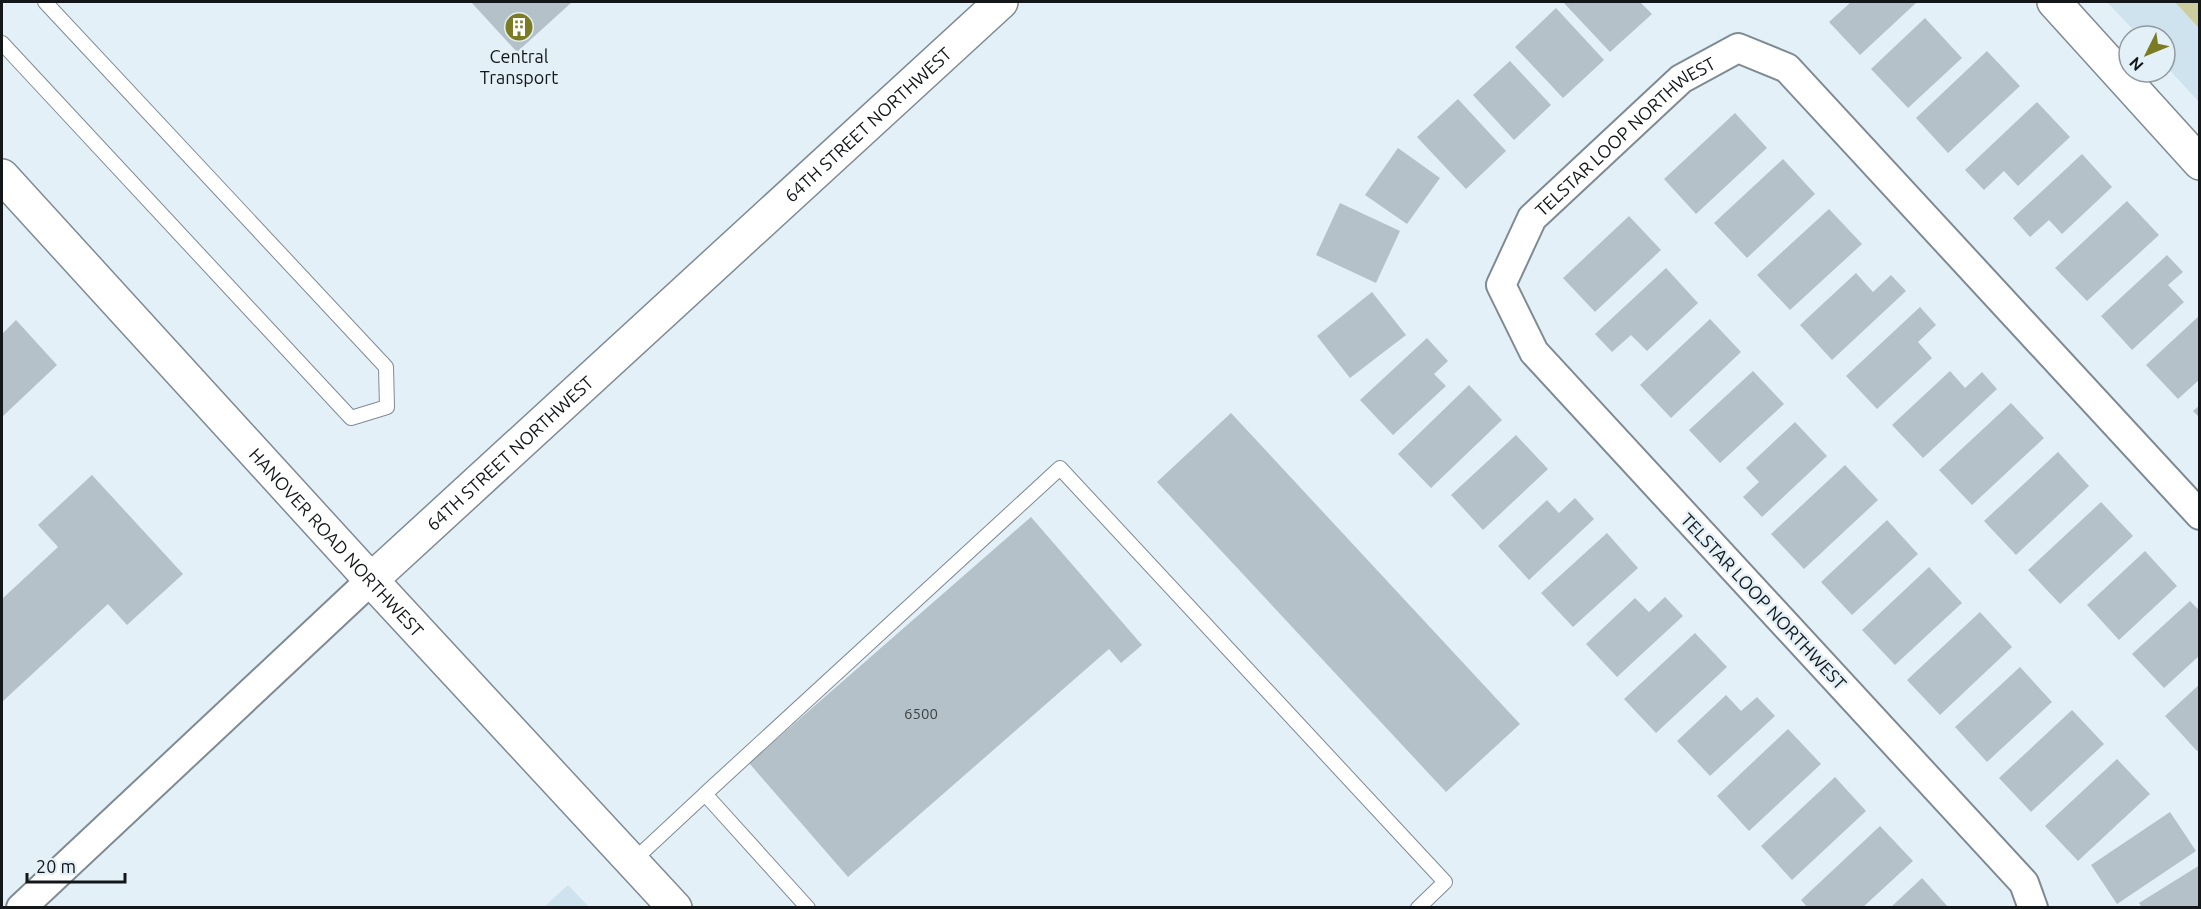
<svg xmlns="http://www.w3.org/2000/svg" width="2201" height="909" font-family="Ubuntu,sans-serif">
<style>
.built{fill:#cfe3ef}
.green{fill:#ccce9e}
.building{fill:#b4c1c8}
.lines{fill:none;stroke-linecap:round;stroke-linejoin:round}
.service-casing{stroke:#7f8b92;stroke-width:16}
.minor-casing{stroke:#7f8b92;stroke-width:32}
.tertiary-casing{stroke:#7f8b92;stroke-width:36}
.service{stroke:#fff;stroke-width:14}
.minor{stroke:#fff;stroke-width:28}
.tertiary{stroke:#fff;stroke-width:33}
.labels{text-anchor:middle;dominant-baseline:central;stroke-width:5;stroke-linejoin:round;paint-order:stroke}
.number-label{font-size:15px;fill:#3b4246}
.poi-label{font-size:18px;fill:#13171a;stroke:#e3f0f7}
.street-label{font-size:18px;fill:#13171a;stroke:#e3f0f7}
</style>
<rect width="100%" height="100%" fill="#e3f0f7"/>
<!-- built -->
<path class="built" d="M 2107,2 L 2199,2 L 2199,102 L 2165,65 L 2165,36 L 2139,36 Z
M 568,885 L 589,907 L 544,907 Z"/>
<!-- green -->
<path class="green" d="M 2175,2 L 2199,2 L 2199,28 Z"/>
<!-- building -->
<path class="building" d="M 471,2 L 572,2 L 517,52 Z
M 1563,2 L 1640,2 L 1652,14 L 1610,52 Z
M 1851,2 L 1917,2 L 1860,55 L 1829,22 Z
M 1556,8 L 1604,60 L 1563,98 L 1515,47 Z
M 1925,18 L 1962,58 L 1908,108 L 1871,69 Z
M 1987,51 L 2020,86 L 1948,153 L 1916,118 Z
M 1510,61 L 1551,105 L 1514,140 L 1473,95 Z
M 1458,99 L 1506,151 L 1466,189 L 1417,137 Z
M 2037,102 L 2070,137 L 2018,186 L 2004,171 L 1984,190 L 1965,170 Z
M 1735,113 L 1767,148 L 1696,214 L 1664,179 Z
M 1398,148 L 1440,178 L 1407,224 L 1365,195 Z
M 2082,154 L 2112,187 L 2062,234 L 2049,220 L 2030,237 L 2013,218 Z
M 1783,159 L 1815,194 L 1747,258 L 1714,223 Z
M 2127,201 L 2159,235 L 2087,301 L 2055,268 Z
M 1340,203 L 1400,231 L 1376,283 L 1316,255 Z
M 1829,209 L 1862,244 L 1790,310 L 1757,275 Z
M 1629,216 L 1661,250 L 1595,312 L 1563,278 Z
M 2167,255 L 2183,272 L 2168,285 L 2184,302 L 2132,350 L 2101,316 Z
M 1666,268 L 1698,303 L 1647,351 L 1631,335 L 1612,352 L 1595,334 Z
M 1856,273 L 1873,292 L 1891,275 L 1906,291 L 1832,360 L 1800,325 Z
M 1372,292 L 1406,335 L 1350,378 L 1317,336 Z
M 1920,307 L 1936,325 L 1918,342 L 1932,358 L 1877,409 L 1846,376 Z
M 2200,315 L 2200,379 L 2178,399 L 2146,365 Z
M 1710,319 L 1741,352 L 1671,418 L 1640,385 Z
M 16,320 L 57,365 L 2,417 L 2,334 Z
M 1427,338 L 1448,361 L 1434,374 L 1446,386 L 1393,435 L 1360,400 Z
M 1753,371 L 1784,404 L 1720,463 L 1689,430 Z
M 1950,371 L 1965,388 L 1982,372 L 1997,389 L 1923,458 L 1892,425 Z
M 1469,385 L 1502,420 L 1431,488 L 1398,454 Z
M 2011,403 L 2044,438 L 1972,505 L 1939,470 Z
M 2200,405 L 2200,418 L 2193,411 Z
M 1231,413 L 1520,724 L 1446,792 L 1157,482 Z
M 1795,422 L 1827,456 L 1762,517 L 1743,497 L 1759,482 L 1746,468 Z
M 1516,435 L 1548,469 L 1483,530 L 1451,495 Z
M 2058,452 L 2089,486 L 2016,555 L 1984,521 Z
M 1845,465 L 1878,500 L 1804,569 L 1771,534 Z
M 92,475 L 183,574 L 127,625 L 108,604 L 2,702 L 2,599 L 58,547 L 38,525 Z
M 1575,498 L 1594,519 L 1529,580 L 1498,546 L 1547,500 L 1559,513 Z
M 2101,502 L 2133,536 L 2060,604 L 2028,570 Z
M 1031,517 L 1142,645 L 1121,663 L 1109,649 L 848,877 L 749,763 Z
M 1887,520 L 1918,554 L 1852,615 L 1821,582 Z
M 1607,533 L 1638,568 L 1573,627 L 1541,593 Z
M 2145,551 L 2177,586 L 2119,640 L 2087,605 Z
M 1929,567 L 1962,603 L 1895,665 L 1862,630 Z
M 1665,597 L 1683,616 L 1617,677 L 1586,644 L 1635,598 L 1649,612 Z
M 2190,601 L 2200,611 L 2200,655 L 2164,688 L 2132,654 Z
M 1980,612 L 2012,647 L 1940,715 L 1907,680 Z
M 1695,633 L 1727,667 L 1656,733 L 1624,699 Z
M 2020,667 L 2052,702 L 1987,762 L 1955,727 Z
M 2200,684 L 2200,749 L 2197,751 L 2165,716 Z
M 1726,695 L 1741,711 L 1757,697 L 1775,716 L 1710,776 L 1677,741 Z
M 2072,710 L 2104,744 L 2031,812 L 1999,778 Z
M 1788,729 L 1821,764 L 1749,831 L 1717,796 Z
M 2117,759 L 2150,794 L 2078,861 L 2045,826 Z
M 1835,777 L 1866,811 L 1792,880 L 1761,846 Z
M 2170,812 L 2196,851 L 2117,904 L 2091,865 Z
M 1880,826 L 1913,861 L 1862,908 L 1808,908 L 1801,900 Z
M 2200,865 L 2200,908 L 2142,908 L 2139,903 Z
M 1922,878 L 1949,908 L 1890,908 Z"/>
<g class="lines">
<!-- service casing -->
<g class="service-casing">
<path id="service" d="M 2,43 L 351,418 L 387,407 L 386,367 L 45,2
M 705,794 L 1060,468 L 1445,882 L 1418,908
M 633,861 L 705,794 L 808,908"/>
</g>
<!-- minor casing -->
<g class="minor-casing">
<g id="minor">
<path d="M 21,908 L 371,580"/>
<path id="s1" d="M 2033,908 L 2024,883 L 1534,352 L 1501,285 L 1532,218 L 1681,79 L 1738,48 L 1787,68 L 2200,515"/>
</g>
</g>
<!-- tertiary casing -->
<g class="tertiary-casing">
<g id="tertiary">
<path d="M 2054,2 L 2200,163"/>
<path id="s2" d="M 2,176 L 371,580 L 675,908"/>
<path id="s3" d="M 371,580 L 1001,2"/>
</g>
</g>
<!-- service -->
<use href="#service" class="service"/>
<!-- minor -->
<use href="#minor" class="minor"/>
<!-- tertiary -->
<use href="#tertiary" class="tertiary"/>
</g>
<!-- icons -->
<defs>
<g id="building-disc" transform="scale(1.5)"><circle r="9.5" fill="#7a7b22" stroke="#e3f0f7"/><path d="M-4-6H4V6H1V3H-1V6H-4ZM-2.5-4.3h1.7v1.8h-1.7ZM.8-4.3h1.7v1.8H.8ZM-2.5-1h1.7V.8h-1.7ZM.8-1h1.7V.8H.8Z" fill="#fff"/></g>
</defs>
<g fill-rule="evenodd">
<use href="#building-disc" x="519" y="27"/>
</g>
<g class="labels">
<!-- number labels -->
<g class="number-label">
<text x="921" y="713">6500</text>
</g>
<!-- poi labels -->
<g class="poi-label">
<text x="519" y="56">Central<tspan x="519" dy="21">Transport</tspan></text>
</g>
<!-- street labels -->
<g class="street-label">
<text stroke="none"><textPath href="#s3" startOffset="674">64TH STREET NORTHWEST</textPath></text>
<text stroke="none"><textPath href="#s1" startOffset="1022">TELSTAR LOOP NORTHWEST</textPath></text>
<text stroke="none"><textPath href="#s3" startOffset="188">64TH STREET NORTHWEST</textPath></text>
<text stroke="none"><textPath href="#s2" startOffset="496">HANOVER ROAD NORTHWEST</textPath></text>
<text transform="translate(1764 601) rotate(47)">TELSTAR LOOP NORTHWEST</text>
</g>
</g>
<!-- border -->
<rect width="2201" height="909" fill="none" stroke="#13171a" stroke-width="6"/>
<!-- north arrow -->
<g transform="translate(2147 54) rotate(227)"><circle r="28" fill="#e3f0f7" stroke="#90999f" stroke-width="1.5"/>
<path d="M0-4.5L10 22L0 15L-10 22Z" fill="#7a7b22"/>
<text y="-9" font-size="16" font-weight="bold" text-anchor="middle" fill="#13171a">N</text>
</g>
<!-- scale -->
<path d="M27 873v9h98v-9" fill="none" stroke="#13171a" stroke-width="3"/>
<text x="36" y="873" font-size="18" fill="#13171a" stroke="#e3f0f7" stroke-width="4.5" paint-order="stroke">20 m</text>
</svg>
